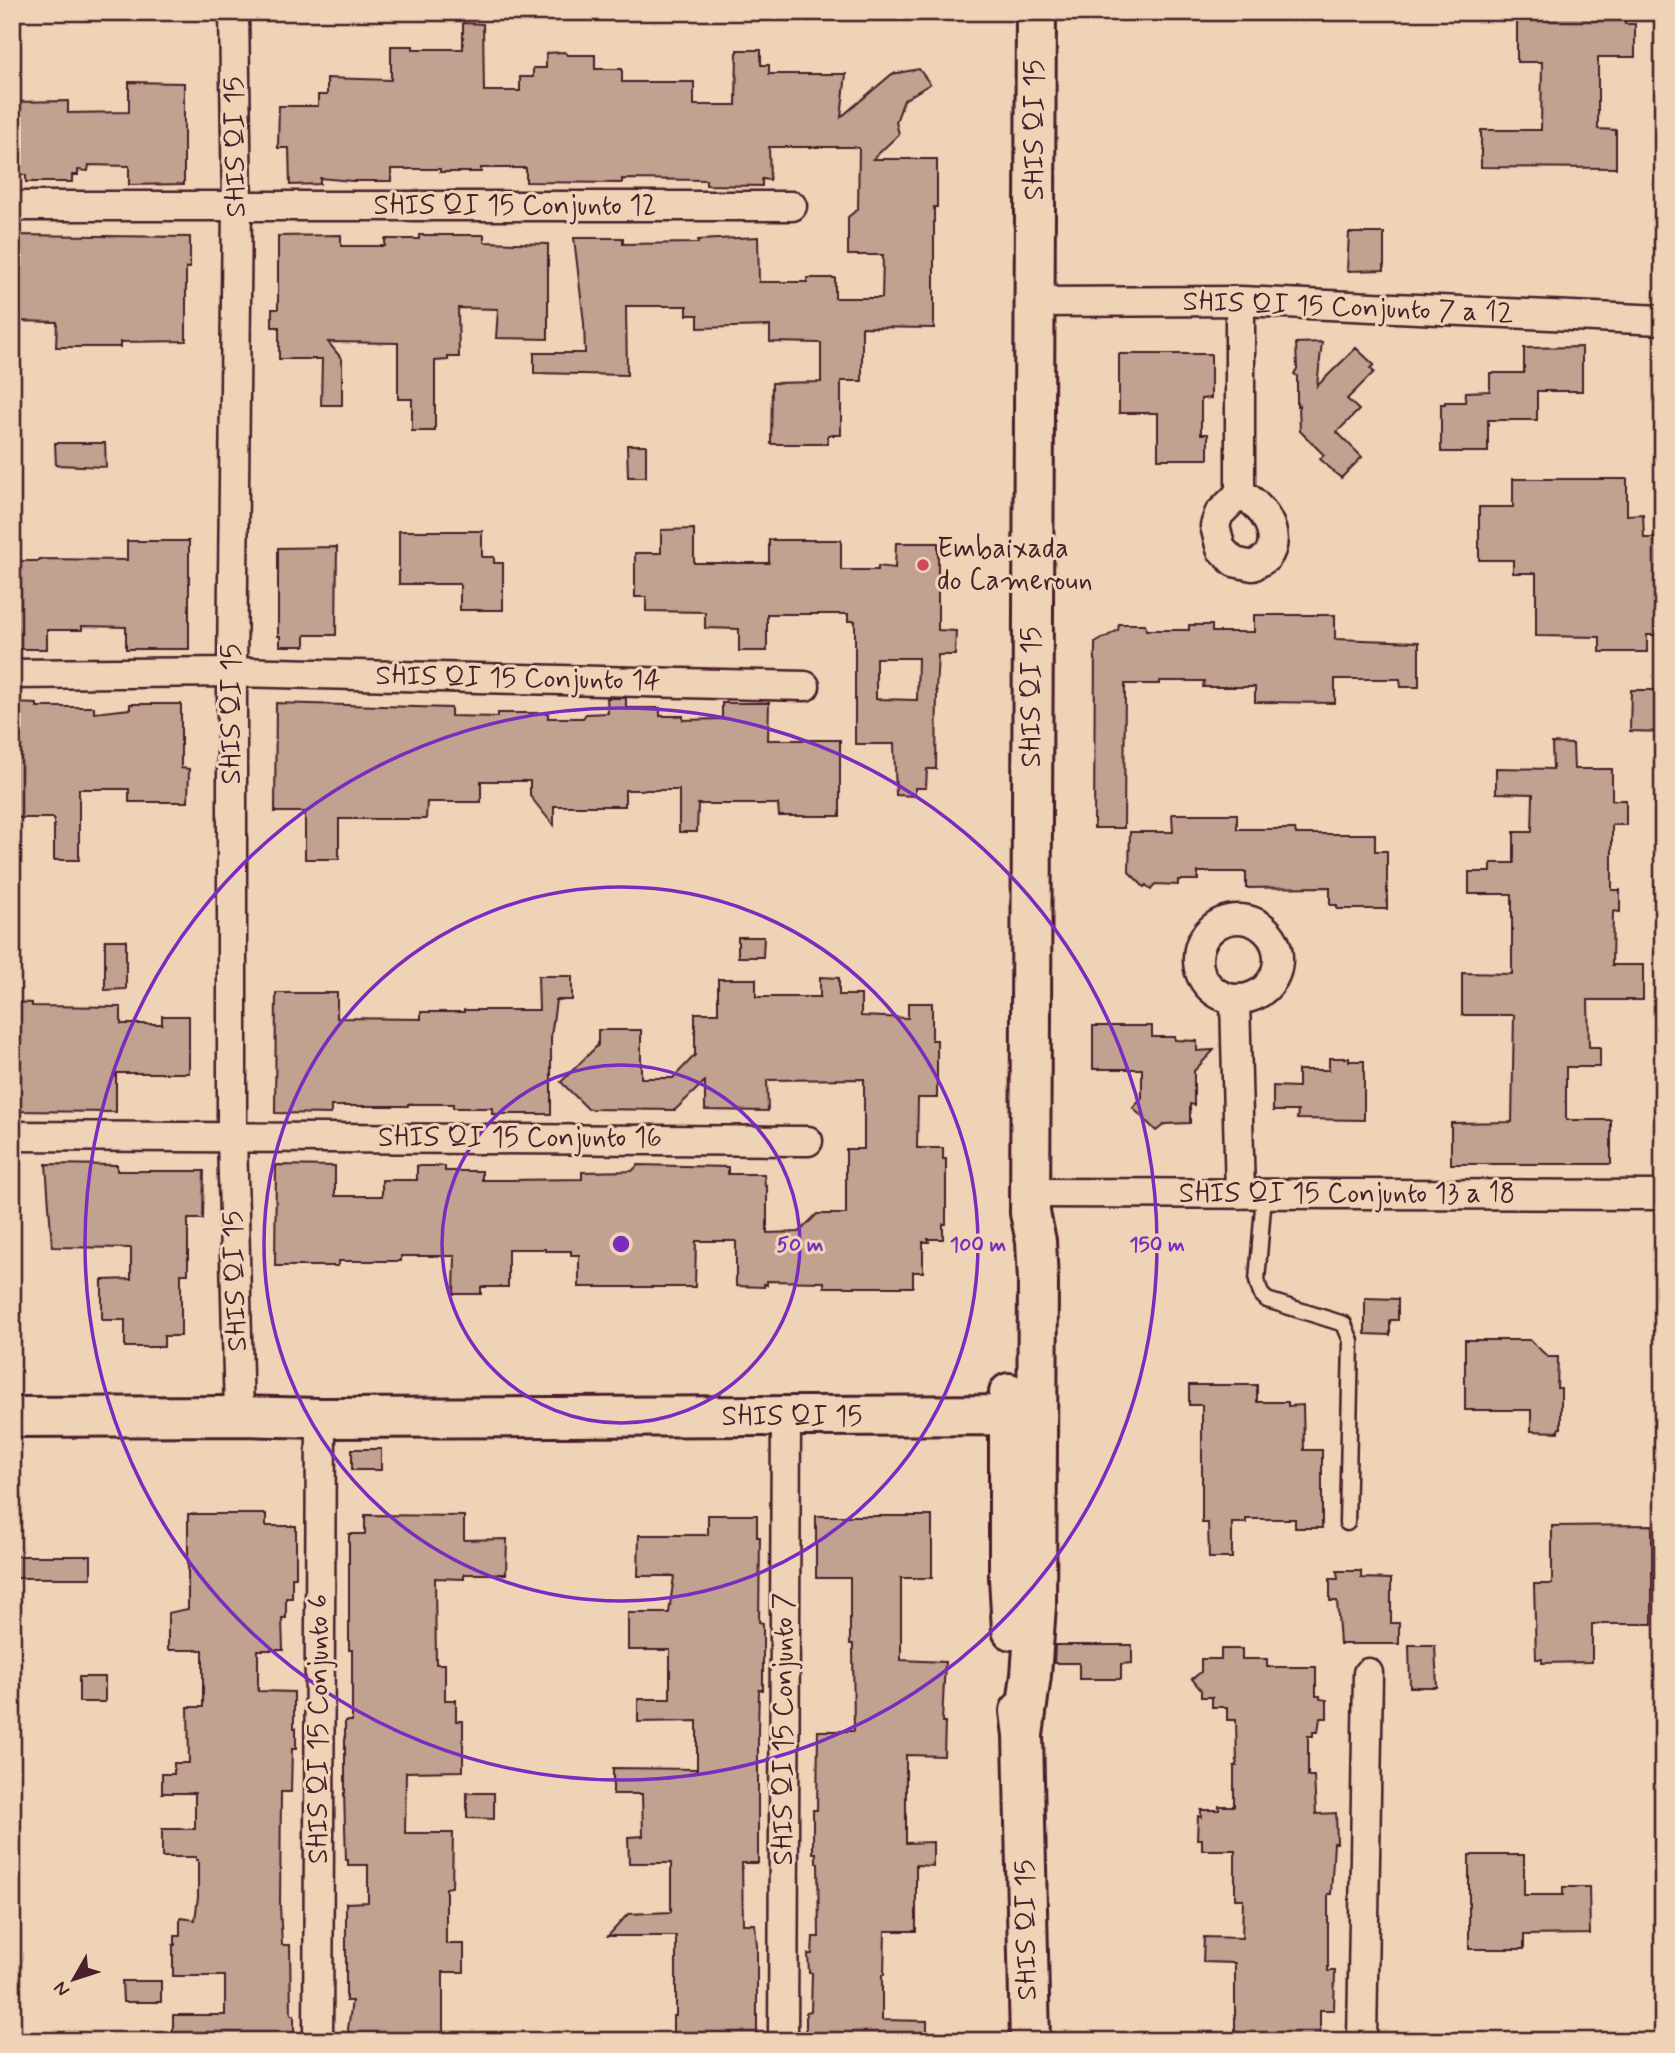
<svg xmlns="http://www.w3.org/2000/svg" width="1675" height="2053" font-family="Mynerve,sans-serif">
<style>
.building{fill:#c1a18f;stroke:#4a1f2b;stroke-width:2;fill-rule:evenodd}
.lines{fill:none;stroke-linecap:round;stroke-linejoin:round}
.lane-casing{stroke:#4a1f2b;stroke-width:19}
.street-casing{stroke:#4a1f2b;stroke-width:33}
.secondary-casing{stroke:#4a1f2b;stroke-width:44}
.lane{stroke:#efd3b6;stroke-width:14}
.street{stroke:#efd3b6;stroke-width:28}
.secondary{stroke:#efd3b6;stroke-width:38}
.ring{fill:none;stroke:#7b2cbf;stroke-width:3.5}
.poi-dot{fill:#d1495b;stroke:#efd3b6;stroke-width:2.5}
.labels{text-anchor:middle;dominant-baseline:central;stroke-width:6;stroke-linejoin:round;paint-order:stroke}
.street-label{font-size:28px;fill:#4a1f2b;stroke:#efd3b6}
.poi-label{font-size:28px;fill:#4a1f2b;stroke:#efd3b6;text-anchor:start}
.centre{fill:#7b2cbf;stroke:#efd3b6;stroke-width:3.5}
.ring-label{font-size:21px;text-anchor:middle;font-weight:bold;fill:#7b2cbf;stroke:#efd3b6;stroke-width:6;stroke-linejoin:round;paint-order:stroke}
</style>
<rect width="100%" height="100%" fill="#efd3b6"/>
<filter id="ink" filterUnits="userSpaceOnUse"><feTurbulence type="fractalNoise" baseFrequency=".0143" numOctaves="2"/><feDisplacementMap in="SourceGraphic" scale="14" xChannelSelector="R" yChannelSelector="G"/><feConvolveMatrix kernelMatrix="1 2 1 2 8 2 1 2 1" color-interpolation-filters="sRGB"/></filter>
<g filter="url(#ink)">
<!-- building -->
<path class="building" d="M 1517,12 L 1625,12 L 1625,24 L 1635,24 L 1635,57 L 1598,57 L 1598,129 L 1616,130 L 1616,168 L 1481,167 L 1481,130 L 1541,130 L 1542,62 L 1517,62 Z
M 463,23 L 483,24 L 484,91 L 520,91 L 520,77 L 533,77 L 533,68 L 546,68 L 546,53 L 565,52 L 567,55 L 595,55 L 595,69 L 622,69 L 622,82 L 694,82 L 694,105 L 736,105 L 737,50 L 761,50 L 761,65 L 769,65 L 769,74 L 846,74 L 841,117 L 892,74 L 919,69 L 930,84 L 904,100 L 896,122 L 899,134 L 873,159 L 937,159 L 937,207 L 934,207 L 934,328 L 862,327 L 862,381 L 841,381 L 841,435 L 828,435 L 828,444 L 771,444 L 772,383 L 821,382 L 821,343 L 770,342 L 770,326 L 698,328 L 698,315 L 687,315 L 687,306 L 626,306 L 627,375 L 534,373 L 534,353 L 585,353 L 584,323 L 574,238 L 623,238 L 623,244 L 698,243 L 698,240 L 758,237 L 759,282 L 807,282 L 807,278 L 835,278 L 835,298 L 882,298 L 883,255 L 848,255 L 848,217 L 858,209 L 859,148 L 852,147 L 769,147 L 770,180 L 762,179 L 762,186 L 706,185 L 706,180 L 622,179 L 622,183 L 526,182 L 526,168 L 481,168 L 481,172 L 440,172 L 440,169 L 391,169 L 391,181 L 352,181 L 320,178 L 320,184 L 290,185 L 289,148 L 278,148 L 279,106 L 318,106 L 318,95 L 327,95 L 327,78 L 391,80 L 391,46 L 413,46 L 413,49 L 463,49 Z
M 129,82 L 184,83 L 184,184 L 129,185 L 129,166 L 89,165 L 88,171 L 78,170 L 78,175 L 72,175 L 72,182 L 26,182 L 26,175 L 12,175 L 12,102 L 68,101 L 68,113 L 129,112 Z
M 1349,233 L 1384,233 L 1384,270 L 1347,271 Z
M 12,235 L 190,237 L 190,268 L 186,268 L 186,341 L 120,342 L 120,347 L 56,347 L 57,322 L 12,321 Z
M 341,235 L 341,246 L 385,246 L 385,239 L 419,239 L 419,235 L 484,235 L 484,242 L 548,244 L 548,339 L 496,338 L 498,309 L 458,308 L 459,357 L 448,357 L 448,360 L 435,361 L 435,431 L 412,431 L 412,399 L 398,399 L 398,343 L 328,342 L 342,359 L 342,405 L 321,405 L 322,359 L 279,359 L 279,327 L 272,327 L 272,309 L 278,309 L 278,236 Z
M 1322,342 L 1317,386 L 1356,348 L 1374,365 L 1370,368 L 1374,372 L 1347,399 L 1359,410 L 1337,432 L 1362,457 L 1341,478 L 1320,459 L 1324,455 L 1300,431 L 1299,405 L 1297,406 L 1297,376 L 1294,374 L 1297,369 L 1296,343 Z
M 1582,347 L 1582,391 L 1537,391 L 1537,420 L 1488,420 L 1488,452 L 1441,452 L 1441,404 L 1445,404 L 1445,402 L 1465,402 L 1466,392 L 1490,391 L 1490,373 L 1524,373 L 1524,348 Z
M 1119,354 L 1211,354 L 1211,398 L 1201,399 L 1201,434 L 1208,434 L 1208,459 L 1158,459 L 1158,413 L 1119,413 Z
M 55,443 L 105,443 L 106,467 L 56,465 Z
M 627,445 L 646,445 L 646,477 L 628,477 Z
M 1513,479 L 1627,479 L 1627,515 L 1643,514 L 1644,538 L 1663,538 L 1663,635 L 1647,635 L 1647,652 L 1600,652 L 1600,637 L 1536,636 L 1536,573 L 1513,573 L 1513,560 L 1479,560 L 1479,507 L 1513,507 Z
M 694,529 L 694,563 L 769,563 L 769,540 L 841,540 L 841,570 L 878,570 L 878,566 L 895,568 L 896,543 L 938,543 L 938,630 L 956,631 L 955,655 L 938,655 L 936,691 L 937,691 L 936,769 L 927,769 L 926,788 L 915,788 L 915,796 L 896,795 L 894,744 L 855,744 L 855,621 L 848,621 L 848,614 L 767,614 L 767,651 L 739,651 L 739,629 L 705,628 L 705,612 L 646,611 L 646,597 L 635,597 L 635,553 L 661,553 L 661,530 ZM 876,658 L 918,658 L 917,700 L 876,699 Z
M 399,531 L 482,531 L 482,557 L 494,557 L 494,563 L 503,563 L 503,610 L 460,610 L 460,584 L 399,584 Z
M 127,541 L 189,541 L 189,649 L 126,649 L 126,627 L 82,626 L 82,630 L 47,630 L 47,649 L 12,649 L 12,561 L 39,561 L 39,559 L 127,560 Z
M 337,547 L 336,635 L 305,635 L 305,646 L 280,646 L 280,636 L 278,636 L 278,548 Z
M 1254,615 L 1335,615 L 1335,639 L 1419,642 L 1419,687 L 1401,687 L 1400,679 L 1335,679 L 1335,703 L 1255,702 L 1255,687 L 1203,687 L 1204,681 L 1160,681 L 1160,684 L 1125,684 L 1124,828 L 1094,828 L 1095,643 L 1118,630 L 1119,624 L 1145,624 L 1146,630 L 1189,630 L 1189,625 L 1212,625 L 1212,632 L 1254,632 Z
M 1631,690 L 1663,690 L 1663,732 L 1630,731 Z
M 607,698 L 626,698 L 626,708 L 660,708 L 660,716 L 683,716 L 683,720 L 722,719 L 722,703 L 769,703 L 768,740 L 840,740 L 840,816 L 779,816 L 778,804 L 698,804 L 697,832 L 679,832 L 679,790 L 625,790 L 625,806 L 554,806 L 554,826 L 530,796 L 530,781 L 481,781 L 481,802 L 427,802 L 426,819 L 339,819 L 339,859 L 305,859 L 305,812 L 275,812 L 276,703 L 451,708 L 451,716 L 498,717 L 498,713 L 548,713 L 548,718 L 583,718 L 586,714 L 608,713 Z
M 12,703 L 37,704 L 37,707 L 94,707 L 94,713 L 130,709 L 130,704 L 181,704 L 181,768 L 189,769 L 188,802 L 129,802 L 129,789 L 79,789 L 79,860 L 54,860 L 54,818 L 12,818 Z
M 1552,743 L 1573,744 L 1574,769 L 1612,769 L 1612,800 L 1626,800 L 1626,825 L 1612,825 L 1612,890 L 1620,890 L 1620,912 L 1613,911 L 1612,965 L 1643,965 L 1643,1000 L 1588,1000 L 1589,1047 L 1600,1047 L 1600,1067 L 1566,1067 L 1566,1120 L 1611,1120 L 1611,1164 L 1451,1164 L 1451,1123 L 1512,1122 L 1514,1015 L 1462,1015 L 1462,973 L 1512,974 L 1512,894 L 1469,894 L 1469,872 L 1491,872 L 1491,863 L 1514,863 L 1514,832 L 1532,832 L 1533,794 L 1496,793 L 1496,768 L 1553,769 Z
M 1172,814 L 1237,814 L 1237,829 L 1295,829 L 1296,834 L 1375,834 L 1375,851 L 1387,851 L 1387,909 L 1337,909 L 1337,905 L 1330,905 L 1330,887 L 1246,888 L 1246,872 L 1198,872 L 1198,880 L 1178,880 L 1178,885 L 1155,884 L 1151,890 L 1146,885 L 1144,887 L 1129,872 L 1130,832 L 1173,832 Z
M 738,937 L 764,937 L 763,957 L 738,957 Z
M 105,940 L 126,940 L 126,989 L 105,990 Z
M 538,976 L 572,976 L 572,1000 L 556,1000 L 551,1037 L 551,1114 L 492,1114 L 492,1108 L 453,1108 L 453,1104 L 408,1104 L 408,1106 L 331,1106 L 331,1114 L 275,1113 L 276,993 L 337,993 L 337,1018 L 421,1019 L 421,1012 L 464,1012 L 464,1010 L 539,1010 Z
M 820,977 L 839,978 L 839,995 L 861,995 L 861,1016 L 908,1018 L 908,1003 L 932,1003 L 932,1040 L 937,1040 L 937,1098 L 918,1098 L 917,1148 L 943,1148 L 943,1159 L 946,1159 L 946,1224 L 943,1224 L 943,1239 L 928,1239 L 929,1242 L 923,1242 L 923,1272 L 913,1272 L 913,1287 L 824,1287 L 824,1282 L 767,1281 L 767,1285 L 764,1284 L 764,1287 L 736,1286 L 736,1241 L 696,1241 L 695,1287 L 579,1287 L 579,1255 L 571,1255 L 571,1251 L 545,1251 L 545,1249 L 508,1249 L 508,1287 L 481,1287 L 481,1294 L 454,1294 L 455,1256 L 401,1256 L 401,1261 L 338,1261 L 338,1266 L 275,1266 L 276,1165 L 335,1166 L 335,1196 L 382,1196 L 382,1180 L 417,1180 L 417,1166 L 445,1166 L 445,1171 L 482,1171 L 482,1180 L 511,1180 L 582,1179 L 582,1172 L 632,1171 L 638,1165 L 728,1167 L 728,1174 L 764,1174 L 765,1186 L 767,1186 L 767,1233 L 799,1232 L 817,1214 L 846,1214 L 846,1149 L 864,1149 L 864,1079 L 767,1080 L 768,1111 L 705,1110 L 705,1081 L 675,1110 L 588,1109 L 561,1082 L 598,1045 L 598,1030 L 641,1030 L 641,1078 L 673,1078 L 695,1055 L 695,1013 L 718,1013 L 718,979 L 756,979 L 756,997 L 820,997 Z
M 12,1002 L 32,1003 L 32,1006 L 121,1007 L 121,1024 L 162,1024 L 162,1016 L 189,1016 L 189,1073 L 116,1073 L 116,1112 L 12,1111 Z
M 1093,1026 L 1152,1026 L 1152,1037 L 1175,1037 L 1175,1040 L 1197,1041 L 1197,1051 L 1214,1050 L 1194,1071 L 1194,1105 L 1190,1104 L 1190,1123 L 1165,1124 L 1156,1131 L 1133,1108 L 1142,1098 L 1142,1069 L 1093,1069 Z
M 1329,1058 L 1349,1058 L 1349,1061 L 1364,1061 L 1364,1120 L 1297,1119 L 1298,1111 L 1273,1111 L 1273,1086 L 1298,1087 L 1298,1070 L 1329,1070 Z
M 46,1164 L 117,1165 L 117,1171 L 204,1171 L 203,1219 L 188,1219 L 188,1274 L 181,1274 L 181,1336 L 164,1336 L 164,1347 L 125,1347 L 125,1320 L 102,1320 L 102,1280 L 131,1279 L 131,1248 L 52,1247 Z
M 1365,1298 L 1398,1299 L 1398,1320 L 1390,1320 L 1390,1335 L 1365,1334 Z
M 1465,1340 L 1530,1340 L 1548,1357 L 1558,1357 L 1557,1388 L 1561,1388 L 1561,1428 L 1559,1428 L 1558,1432 L 1531,1431 L 1531,1410 L 1465,1410 Z
M 1189,1385 L 1257,1385 L 1257,1402 L 1288,1402 L 1288,1406 L 1303,1405 L 1304,1450 L 1322,1450 L 1322,1528 L 1295,1528 L 1295,1519 L 1246,1519 L 1246,1523 L 1232,1523 L 1232,1558 L 1209,1558 L 1208,1523 L 1202,1523 L 1202,1405 L 1189,1405 Z
M 352,1449 L 381,1449 L 381,1470 L 352,1470 Z
M 188,1514 L 266,1514 L 266,1526 L 296,1526 L 296,1577 L 292,1577 L 292,1598 L 286,1598 L 286,1618 L 282,1618 L 283,1650 L 258,1650 L 258,1691 L 294,1692 L 294,1728 L 296,1728 L 296,1749 L 292,1749 L 291,1792 L 281,1792 L 280,1905 L 282,1945 L 290,1945 L 291,2015 L 294,2015 L 294,2041 L 173,2041 L 173,2015 L 225,2015 L 225,1976 L 173,1976 L 173,1945 L 175,1945 L 175,1936 L 180,1936 L 180,1918 L 195,1920 L 198,1897 L 198,1860 L 196,1860 L 196,1857 L 162,1857 L 162,1829 L 195,1829 L 195,1793 L 162,1793 L 162,1774 L 174,1774 L 174,1763 L 189,1763 L 188,1707 L 203,1707 L 203,1650 L 168,1650 L 168,1613 L 188,1609 Z
M 365,1515 L 464,1516 L 464,1540 L 507,1539 L 506,1574 L 464,1574 L 464,1579 L 435,1578 L 436,1664 L 445,1664 L 445,1700 L 456,1700 L 456,1721 L 463,1721 L 463,1771 L 406,1772 L 405,1833 L 453,1833 L 452,1887 L 446,1888 L 446,1944 L 464,1944 L 464,1972 L 443,1972 L 443,2041 L 356,2041 L 356,2038 L 350,2038 L 348,2029 L 352,2001 L 346,2001 L 346,1903 L 368,1902 L 368,1865 L 348,1865 L 348,1860 L 346,1860 L 344,1793 L 345,1793 L 345,1721 L 352,1721 L 352,1650 L 349,1650 L 349,1534 L 365,1534 Z
M 708,1515 L 757,1515 L 757,1537 L 760,1537 L 759,1622 L 763,1623 L 763,1690 L 759,1690 L 758,1730 L 758,1863 L 742,1863 L 743,1924 L 755,1924 L 757,1946 L 757,2041 L 673,2041 L 673,2016 L 676,2016 L 676,1936 L 608,1936 L 628,1914 L 671,1912 L 671,1863 L 629,1863 L 628,1837 L 643,1836 L 642,1794 L 613,1794 L 613,1768 L 697,1769 L 697,1721 L 638,1722 L 638,1699 L 670,1699 L 670,1650 L 628,1650 L 628,1613 L 669,1613 L 674,1576 L 638,1576 L 639,1535 L 708,1535 Z
M 816,1516 L 932,1516 L 932,1578 L 901,1578 L 901,1660 L 945,1662 L 942,1722 L 945,1722 L 944,1756 L 906,1755 L 906,1843 L 933,1842 L 933,1866 L 916,1865 L 916,1931 L 885,1931 L 884,1975 L 882,1975 L 882,2020 L 927,2021 L 927,2041 L 806,2041 L 806,2012 L 811,2011 L 812,1973 L 809,1973 L 808,1954 L 812,1954 L 813,1937 L 819,1937 L 818,1863 L 816,1863 L 816,1853 L 813,1853 L 813,1810 L 817,1810 L 818,1731 L 854,1731 L 853,1648 L 853,1644 L 850,1644 L 850,1578 L 816,1578 Z
M 1652,1525 L 1652,1624 L 1592,1624 L 1592,1662 L 1542,1663 L 1542,1659 L 1536,1659 L 1534,1584 L 1552,1584 L 1552,1526 Z
M 12,1556 L 91,1556 L 91,1578 L 12,1578 Z
M 1337,1571 L 1361,1571 L 1361,1578 L 1391,1579 L 1391,1623 L 1399,1623 L 1399,1644 L 1340,1644 L 1337,1601 L 1330,1601 L 1330,1579 L 1338,1579 Z
M 1055,1645 L 1132,1645 L 1132,1663 L 1121,1664 L 1121,1679 L 1079,1679 L 1079,1663 L 1054,1663 Z
M 1409,1645 L 1435,1645 L 1437,1687 L 1410,1687 Z
M 1221,1649 L 1242,1649 L 1242,1659 L 1267,1659 L 1267,1667 L 1316,1667 L 1316,1696 L 1320,1696 L 1320,1699 L 1327,1700 L 1327,1718 L 1320,1718 L 1318,1732 L 1313,1732 L 1313,1736 L 1308,1736 L 1308,1776 L 1314,1776 L 1316,1814 L 1336,1813 L 1337,1843 L 1334,1843 L 1331,1894 L 1328,1894 L 1328,1971 L 1335,1971 L 1334,2010 L 1320,2010 L 1320,2036 L 1314,2036 L 1314,2041 L 1235,2041 L 1235,1963 L 1203,1962 L 1204,1937 L 1242,1938 L 1243,1899 L 1235,1899 L 1235,1850 L 1202,1850 L 1202,1839 L 1197,1839 L 1198,1816 L 1201,1817 L 1201,1810 L 1219,1810 L 1219,1806 L 1234,1806 L 1234,1766 L 1237,1766 L 1236,1720 L 1227,1720 L 1227,1707 L 1212,1707 L 1212,1697 L 1201,1697 L 1201,1690 L 1192,1679 L 1201,1672 L 1201,1659 L 1221,1659 Z
M 79,1677 L 105,1677 L 105,1702 L 79,1702 Z
M 467,1793 L 494,1793 L 494,1819 L 467,1818 Z
M 1469,1855 L 1524,1855 L 1524,1895 L 1563,1895 L 1563,1887 L 1589,1887 L 1590,1934 L 1524,1935 L 1524,1949 L 1469,1949 Z
M 122,1981 L 161,1981 L 161,2002 L 123,2002 Z"/>
<g class="lines">
<!-- lane casing -->
<g class="lane-casing">
<path id="lane" d="M 1264,1194 L 1257,1281 L 1261,1294 L 1267,1300 L 1344,1324 L 1351,1341 L 1347,1523"/>
</g>
<!-- street casing -->
<g class="street-casing">
<path id="street" d="M 234,12 L 237,205 L 232,672 L 232,1136 L 239,1416
M 12,206 L 792,206
M 1034,302 L 1240,301 L 1663,320
M 1240,493 C 1260,503 1284,534 1267,557 C 1264,560 1257,563 1253,566 L 1234,562 L 1221,549 L 1215,526 L 1219,514 L 1240,493 L 1240,301
M 12,674 L 232,672 L 805,686
M1198 959a40 40 0 1 1 80 0a40 40 0 1 1-80 0Z
M 1235,1000 L 1240,1194
M 12,1136 L 808,1141
M 1030,1193 L 1663,1195
M 318,2041 L 321,1418
M 783,2041 L 786,1417
M 1362,2041 L 1368,1673"/>
</g>
<!-- secondary casing -->
<g class="secondary-casing">
<path id="secondary" d="M 1009,1393 L 1009,1577 L 1012,1630
M 12,1417 L 239,1416 L 321,1418 L 1036,1415
M 1020,1711 L 1023,1735 L 1030,2041
M 1023,1735 L 1031,1675 L 1036,1606 L 1038,1282 L 1036,1241 L 1030,1213 L 1036,12"/>
</g>
<!-- lane -->
<use href="#lane" class="lane"/>
<!-- street -->
<use href="#street" class="street"/>
<!-- secondary -->
<use href="#secondary" class="secondary"/>
</g>
</g>
<!-- distance rings -->
<g class="ring">
<circle cx="621" cy="1244" r="179"/>
<circle cx="621" cy="1244" r="357"/>
<circle cx="621" cy="1244" r="536"/>
</g>
<!-- markers -->
<circle class="poi-dot" cx="923" cy="565" r="7"/>
<g class="labels">
<!-- street labels -->
<g class="street-label">
<text transform="translate(1035 130) rotate(-90)">SHIS QI 15</text>
<text transform="translate(236 147) rotate(-91)">SHIS QI 15</text>
<text x="515" y="206">SHIS QI 15 Conjunto 12</text>
<text transform="translate(1348 308) rotate(2)">SHIS QI 15 Conjunto 7 a 12</text>
<text transform="translate(518 679) rotate(1)">SHIS QI 15 Conjunto 14</text>
<text transform="translate(1032 697) rotate(-90)">SHIS QI 15</text>
<text transform="translate(232 714) rotate(-90)">SHIS QI 15</text>
<text x="520" y="1138">SHIS QI 15 Conjunto 16</text>
<text x="1347" y="1194">SHIS QI 15 Conjunto 13 a 18</text>
<text transform="translate(236 1281) rotate(-92)">SHIS QI 15</text>
<text x="792" y="1417">SHIS QI 15</text>
<text transform="translate(319 1729) rotate(-90)">SHIS QI 15 Conjunto 6</text>
<text transform="translate(784 1729) rotate(-90)">SHIS QI 15 Conjunto 7</text>
<text transform="translate(1027 1930) rotate(-91)">SHIS QI 15</text>
</g>
<!-- poi labels -->
<g class="poi-label">
<text x="937" y="549">Embaixada<tspan x="937" dy="32">do Cameroun</tspan></text>
</g>
</g>
<circle cx="621" cy="1244" r="10" class="centre"/>
<g class="ring-label">
<text x="800" y="1251">50 m</text>
<text x="978" y="1251">100 m</text>
<text x="1157" y="1251">150 m</text>
</g>
<!-- margin -->
<rect width="1675" height="2053" fill="none" stroke="#efd3b6" stroke-width="42"/>
<rect x="21" y="21" width="1633" height="2011" fill="none" stroke="#4a1f2b" stroke-width="2.5" filter="url(#ink)"/>
<!-- north arrow -->
<g transform="translate(74 1979) rotate(231)" stroke="#efd3b6" stroke-width="5" paint-order="stroke">
<path d="M0-5L12 26L0 18L-12 26Z" fill="#4a1f2b"/>
<text y="-10" font-size="19" font-weight="bold" text-anchor="middle" fill="#4a1f2b">N</text>
</g>
</svg>
